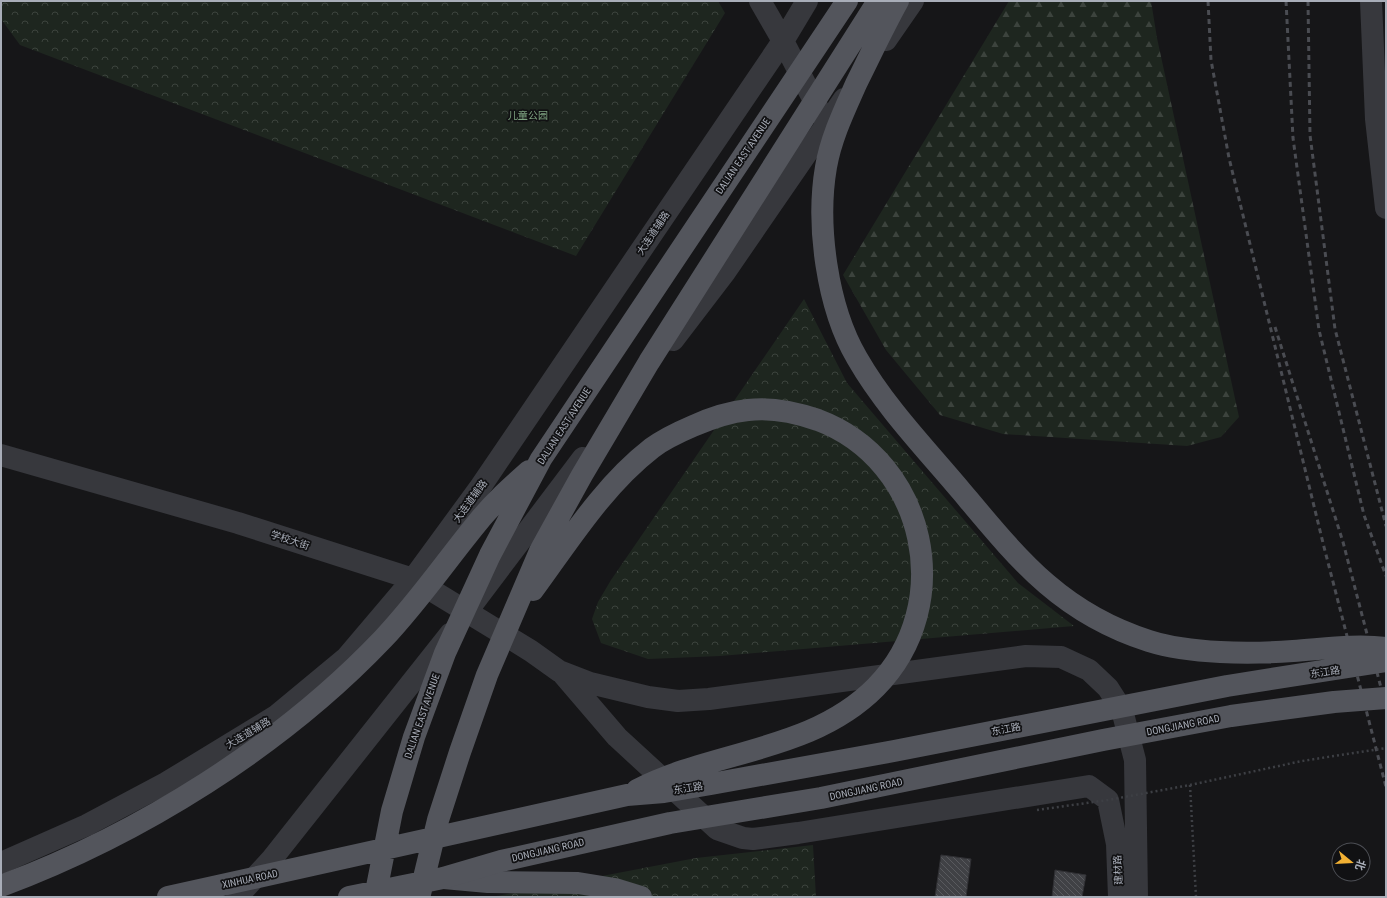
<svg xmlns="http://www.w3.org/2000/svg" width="1387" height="898" font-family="'Roboto Condensed','Noto Sans SC',sans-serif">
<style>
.forest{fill:url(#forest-firs)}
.park{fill:url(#park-crowns)}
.building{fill:url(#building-back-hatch);stroke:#303034}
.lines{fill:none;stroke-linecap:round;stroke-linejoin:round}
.path{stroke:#3d3f44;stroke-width:2.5;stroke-dasharray:2 3;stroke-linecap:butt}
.minor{stroke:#37383d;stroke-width:22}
.major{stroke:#53555c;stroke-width:22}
.rail{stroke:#4a4c52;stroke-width:3;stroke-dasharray:5 4;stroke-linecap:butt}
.path-bridge{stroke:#3d3f44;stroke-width:2.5;stroke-dasharray:2 3;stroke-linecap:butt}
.major-bridge{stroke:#53555c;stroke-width:22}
.labels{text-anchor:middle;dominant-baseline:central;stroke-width:3.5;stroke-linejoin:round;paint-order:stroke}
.park-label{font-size:10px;fill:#7fa381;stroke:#111113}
.street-label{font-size:10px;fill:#a8adb8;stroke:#111113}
</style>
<defs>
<pattern id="forest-firs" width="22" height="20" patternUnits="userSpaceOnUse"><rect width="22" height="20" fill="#1e261f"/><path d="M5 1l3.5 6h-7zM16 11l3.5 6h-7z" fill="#3c433d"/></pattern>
<pattern id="park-crowns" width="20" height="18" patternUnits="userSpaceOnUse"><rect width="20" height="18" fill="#1e261f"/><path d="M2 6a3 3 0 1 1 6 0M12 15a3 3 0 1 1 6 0" fill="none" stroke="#3c433d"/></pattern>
<pattern id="building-back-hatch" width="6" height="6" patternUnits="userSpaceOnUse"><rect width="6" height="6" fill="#404145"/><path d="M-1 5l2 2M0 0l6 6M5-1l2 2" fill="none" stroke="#595a5e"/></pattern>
</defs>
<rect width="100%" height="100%" fill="#161618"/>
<!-- forest -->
<path class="forest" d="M 1009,1 L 1151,1 L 1157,38 L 1239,417 L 1221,437 L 1187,446 L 1003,434 L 940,415 L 886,350 L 843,275 Z"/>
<!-- park -->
<path class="park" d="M 2,1 L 718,1 L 725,13 L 576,256 L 20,45 L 1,19 Z
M 804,299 L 847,383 L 1018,583 L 1074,626 L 720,656 L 648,659 L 601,643 L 592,619 L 598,602 L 611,580 Z
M 813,845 L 816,897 L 492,897 L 696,858 Z"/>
<!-- building -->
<path class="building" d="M 941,855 L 971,859 L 966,897 L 935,897 Z
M 1055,870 L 1086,875 L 1082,897 L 1052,897 Z"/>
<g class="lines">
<!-- path -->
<path class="path" d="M 1190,785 L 1196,897"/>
<!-- minor -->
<path class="minor" d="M 760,1 L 783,41 L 822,116
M 1371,1 L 1376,119 L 1386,208
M 886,40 L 913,1
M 673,340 L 725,272 L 844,99
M 1,455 L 238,523 L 413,579 L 531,651 L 559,671 L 590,683 L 648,697 L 678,701 L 709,699 L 1026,656 L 1061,657 L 1089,670 L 1108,688 L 1122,710 L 1135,760 L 1137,897
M 471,606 L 583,458
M 563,674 L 617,737 L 717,829 L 743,838 L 753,839 L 798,833 L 1089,786 L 1108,800 L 1117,844 L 1119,897
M 1,863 L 87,825 L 166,783 L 276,716 L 346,658 L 413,579 L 481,486 L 783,41 L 807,1
M 237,897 L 271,860 L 450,634"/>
<!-- major -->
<path class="major" d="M 444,878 L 488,882 L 578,883 L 615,889 L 641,897"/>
<!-- rail -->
<path class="rail" d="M 1208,1 L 1211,60 L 1229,158 L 1324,547 L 1386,787
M 1286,1 L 1293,138 L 1319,330 L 1364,515 L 1386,576
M 1308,1 L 1310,135 L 1335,329 L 1386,526
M 1275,327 L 1343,542 L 1386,707"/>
<!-- path-bridge -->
<path class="path-bridge" d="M 1037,810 L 1108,800 L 1190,785 L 1302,761 L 1386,748"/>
<!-- major-bridge -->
<path class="major-bridge" d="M 898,1 C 883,28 870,56 856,84 C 844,111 831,138 826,167 C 816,225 827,307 857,358 C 885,407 926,449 962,492 C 1019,560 1061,613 1149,641 C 1190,654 1250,654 1293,651 C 1323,649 1356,644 1386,648
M 533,590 C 569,541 603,486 652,448 C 664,439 679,432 693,426 C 711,418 729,412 748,410 C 772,407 795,412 818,420 C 927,461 957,605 876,687 C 812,752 714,750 637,790
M 1,886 C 140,834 280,747 383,639 C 418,602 446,561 478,522 C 493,503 511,487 529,471
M 420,894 L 438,820 L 460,752 L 487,675 L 540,551 L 582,475 L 649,362 L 878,1
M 168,897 L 627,795 L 664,792 L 711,784 L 894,751 L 1227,686 L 1386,661
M 349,897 L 443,878 L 501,861 L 670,823 L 821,798 L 1103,740 L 1231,716 L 1334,702 L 1386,698
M 375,897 L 392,811 L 414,737 L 445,653 L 490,555 L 541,459 L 847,1"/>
</g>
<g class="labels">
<!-- park labels -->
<g class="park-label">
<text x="528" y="115">儿童公园</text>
</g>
<!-- street labels -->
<g class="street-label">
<text transform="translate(743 156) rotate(-56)">DALIAN EAST AVENUE</text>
<text transform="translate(653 233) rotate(-56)">大连道辅路</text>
<text transform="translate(564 426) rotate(-57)">DALIAN EAST AVENUE</text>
<text transform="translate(470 501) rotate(-54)">大连道辅路</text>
<text transform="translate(290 540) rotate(18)">学校大街</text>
<text transform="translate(1325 672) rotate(-8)">东江路</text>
<text transform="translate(422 716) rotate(-71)">DALIAN EAST AVENUE</text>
<text transform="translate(1183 725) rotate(-11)">DONGJIANG ROAD</text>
<text transform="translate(1006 729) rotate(-11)">东江路</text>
<text transform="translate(248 733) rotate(-31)">大连道辅路</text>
<text transform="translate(688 788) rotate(-9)">东江路</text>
<text transform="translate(866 789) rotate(-12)">DONGJIANG ROAD</text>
<text transform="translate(548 850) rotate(-13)">DONGJIANG ROAD</text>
<text transform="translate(1118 870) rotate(-93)">建材路</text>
<text transform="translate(250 879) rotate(-12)">XINHUA ROAD</text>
</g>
</g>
<!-- border -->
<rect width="1387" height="898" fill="none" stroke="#a8adb8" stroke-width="4"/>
<!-- north arrow -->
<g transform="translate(1351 862) rotate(108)"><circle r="19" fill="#111113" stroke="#4d4f55"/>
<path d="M0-3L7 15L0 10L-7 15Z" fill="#f2b134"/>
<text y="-6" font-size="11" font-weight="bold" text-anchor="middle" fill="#a8adb8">北</text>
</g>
</svg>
